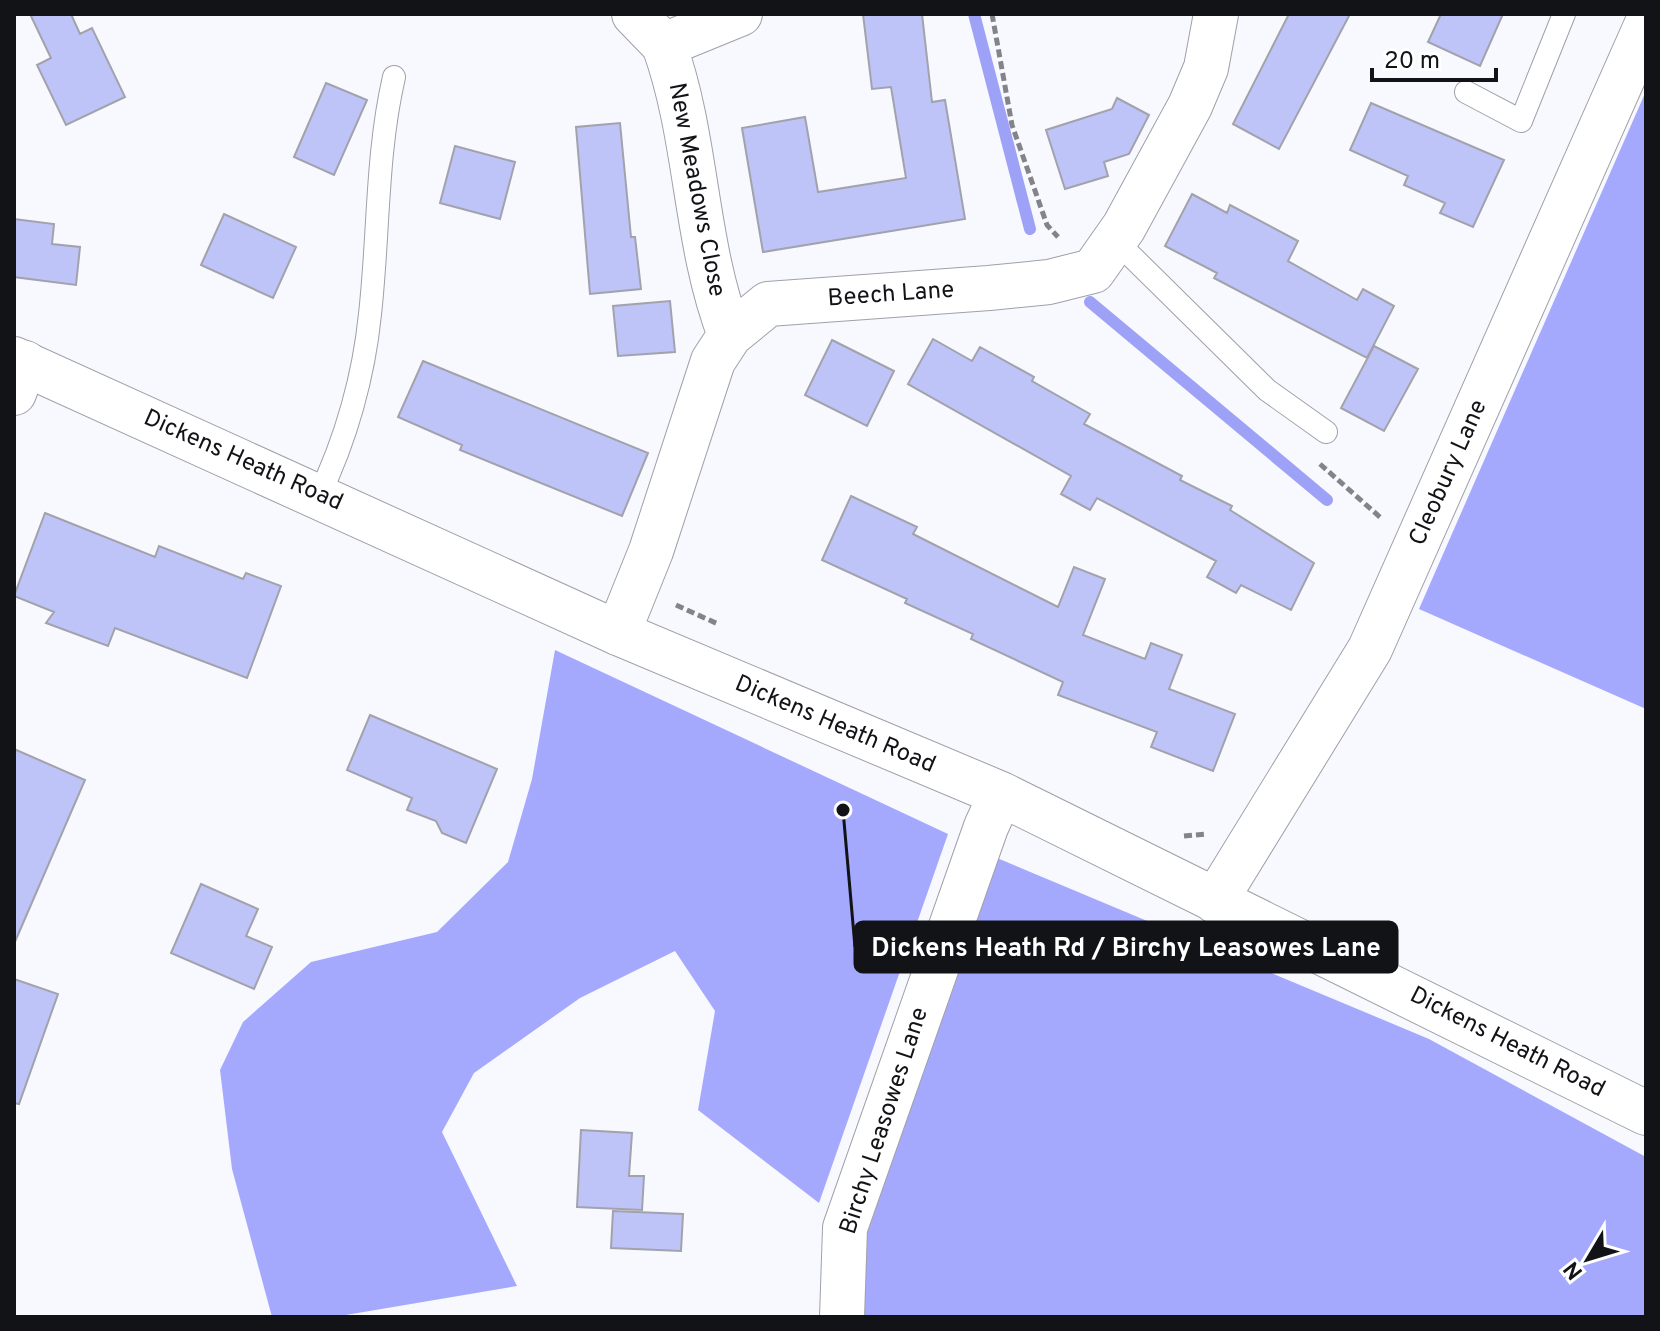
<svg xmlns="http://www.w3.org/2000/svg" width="1660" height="1331" font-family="Overpass,sans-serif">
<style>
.forest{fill:#a5a9fe}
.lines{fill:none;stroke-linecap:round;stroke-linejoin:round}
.stream{stroke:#9ea2f7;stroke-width:12}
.building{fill:#bfc4f8;stroke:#a1a2ab;stroke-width:2}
.service-casing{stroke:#9fa0a9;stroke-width:24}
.minor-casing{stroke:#9fa0a9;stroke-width:46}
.tertiary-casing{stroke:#9fa0a9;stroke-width:46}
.path{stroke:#838488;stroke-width:5;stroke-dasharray:8 4;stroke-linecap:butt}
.service{stroke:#fff;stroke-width:22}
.minor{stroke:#fff;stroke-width:44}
.tertiary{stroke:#fff;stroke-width:44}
.labels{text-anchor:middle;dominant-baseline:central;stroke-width:6;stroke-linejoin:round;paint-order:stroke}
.street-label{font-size:24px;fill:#121316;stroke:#fff}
.leader{fill:none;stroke:#121316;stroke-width:3}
.callout-dot{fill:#121316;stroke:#fff;stroke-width:3}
.callout{fill:#121316;stroke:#121316;stroke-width:3}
.callout-label{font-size:26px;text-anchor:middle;font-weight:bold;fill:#fff}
</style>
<rect width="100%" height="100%" fill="#f8f9ff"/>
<!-- forest -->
<path class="forest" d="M 1646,91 L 1646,709 L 1419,609 Z
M 555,650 L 948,834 L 819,1203 L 698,1110 L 715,1011 L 675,951 L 580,998 L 474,1073 L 442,1132 L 517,1286 L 334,1317 L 272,1317 L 232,1169 L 220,1070 L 243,1022 L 311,962 L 437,932 L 508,862 L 532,779 Z
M 997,858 L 1429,1039 L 1646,1157 L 1646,1317 L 864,1317 L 857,1263 Z"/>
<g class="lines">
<!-- stream -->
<path class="stream" d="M 974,14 L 1030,229
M 1090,302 L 1327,500"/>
</g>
<!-- building -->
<path class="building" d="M 30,14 L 71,14 L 80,34 L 92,28 L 125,97 L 66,125 L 37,65 L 51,58 Z
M 863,14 L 922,14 L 932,102 L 945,100 L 965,219 L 763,252 L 742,128 L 805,117 L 818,192 L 906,178 L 891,87 L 872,89 Z
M 1289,14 L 1350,14 L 1279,149 L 1233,124 Z
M 1441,14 L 1503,14 L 1480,66 L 1428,42 Z
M 326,83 L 367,100 L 334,175 L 294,157 Z
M 1117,98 L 1149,115 L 1129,154 L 1104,162 L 1108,176 L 1065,189 L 1046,130 L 1112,109 Z
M 1371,103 L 1504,160 L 1473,227 L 1440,213 L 1445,203 L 1404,185 L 1408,176 L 1350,150 Z
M 620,123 L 631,237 L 635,237 L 641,289 L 590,294 L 576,127 Z
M 455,146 L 515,162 L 500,219 L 440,203 Z
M 1192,194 L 1227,213 L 1230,205 L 1298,241 L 1288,261 L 1357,300 L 1363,289 L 1394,306 L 1367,358 L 1214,278 L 1217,273 L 1165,246 Z
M 224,214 L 296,247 L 273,298 L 201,265 Z
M 14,219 L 54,224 L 52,244 L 80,247 L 76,285 L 14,277 Z
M 670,301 L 675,352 L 618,356 L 613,306 Z
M 933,339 L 972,361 L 980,347 L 1034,377 L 1032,381 L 1090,414 L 1084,424 L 1182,476 L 1180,480 L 1232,506 L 1230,510 L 1314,563 L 1291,610 L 1241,585 L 1236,593 L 1207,577 L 1216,561 L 1097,498 L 1090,510 L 1061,494 L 1071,476 L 908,384 Z
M 832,340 L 894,371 L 867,426 L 805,395 Z
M 1374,346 L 1418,369 L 1384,431 L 1341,408 Z
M 423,361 L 648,453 L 622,516 L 460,450 L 462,445 L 398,417 Z
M 851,496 L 917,527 L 913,534 L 1058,607 L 1074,567 L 1105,579 L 1083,635 L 1145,659 L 1151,643 L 1182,655 L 1169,689 L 1235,714 L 1213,771 L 1151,747 L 1157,732 L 1058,695 L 1063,682 L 971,639 L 973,634 L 905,603 L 907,599 L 822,560 Z
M 45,513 L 155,557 L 159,546 L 243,579 L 246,573 L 281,586 L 247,678 L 115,628 L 108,646 L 46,623 L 54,612 L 14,596 Z
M 370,715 L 497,769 L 466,843 L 442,833 L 436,821 L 407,810 L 412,798 L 347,770 Z
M 14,749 L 85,780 L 14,944 Z
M 201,884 L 258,909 L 246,936 L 272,947 L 254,989 L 171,953 Z
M 14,979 L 58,994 L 19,1104 L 14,1103 Z
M 581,1130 L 632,1133 L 629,1176 L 644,1176 L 642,1210 L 577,1207 Z
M 613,1211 L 683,1214 L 681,1251 L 611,1248 Z"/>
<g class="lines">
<!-- service casing -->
<g class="service-casing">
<path id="service" d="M 1466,92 L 1521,121 L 1564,14
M 1115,240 L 1267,390 L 1326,432
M 319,495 C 346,440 364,375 370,314 C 379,234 376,155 394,77"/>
</g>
<!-- minor casing -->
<g class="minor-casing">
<path id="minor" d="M 634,14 L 664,45 L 740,14
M 664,45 C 698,139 694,242 730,335
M 14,393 L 25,363
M 618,633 L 651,551 L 713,361 L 730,335 L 768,304 L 989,288 L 1049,282 L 1093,271 L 1124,227 L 1190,106 L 1206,68 L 1216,14"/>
</g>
<!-- tertiary casing -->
<g class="tertiary-casing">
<path id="tertiary" d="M 14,359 L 618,633 L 1001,794 L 1646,1113
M 1215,901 L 1370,649 L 1646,26
M 842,1317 L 845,1228 L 986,827 L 1001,794"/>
</g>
<!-- path -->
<path class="path" d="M 992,14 L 1012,125 L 1047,225 L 1058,237
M 1320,464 L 1381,518
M 676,605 L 718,624
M 1184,836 L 1206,834"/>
<!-- service -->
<use href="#service" class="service"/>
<!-- minor -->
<use href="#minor" class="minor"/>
<!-- tertiary -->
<use href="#tertiary" class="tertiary"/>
</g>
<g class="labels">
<!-- street labels -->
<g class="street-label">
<text transform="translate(696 190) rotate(79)">New Meadows Close</text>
<text transform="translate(891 295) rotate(-4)">Beech Lane</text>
<text transform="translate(243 461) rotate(24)">Dickens Heath Road</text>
<text transform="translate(1449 473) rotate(-66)">Cleobury Lane</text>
<text transform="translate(835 725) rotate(23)">Dickens Heath Road</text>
<text transform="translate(1507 1043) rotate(27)">Dickens Heath Road</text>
<text transform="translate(885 1121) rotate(-72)">Birchy Leasowes Lane</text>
</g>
</g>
<!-- callouts -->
<path class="leader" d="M843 810L855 947"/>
<circle class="callout-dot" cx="843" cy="810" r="8"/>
<rect class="callout" x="855" y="922" width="542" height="50" rx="8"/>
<g class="callout-label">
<text x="1126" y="956">Dickens Heath Rd / Birchy Leasowes Lane</text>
</g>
<!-- border -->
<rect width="1660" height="1331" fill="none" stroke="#121316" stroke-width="32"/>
<!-- north arrow -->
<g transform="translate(1588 1259) rotate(232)" stroke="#ffffff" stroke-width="6" paint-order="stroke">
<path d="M0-6L14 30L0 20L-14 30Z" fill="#121316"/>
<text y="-12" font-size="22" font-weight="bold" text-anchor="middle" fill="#121316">N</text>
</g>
<!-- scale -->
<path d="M1372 68v12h124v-12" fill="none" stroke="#121316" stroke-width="4"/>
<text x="1384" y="68" font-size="24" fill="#121316" stroke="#ffffff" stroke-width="6" paint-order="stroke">20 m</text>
</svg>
